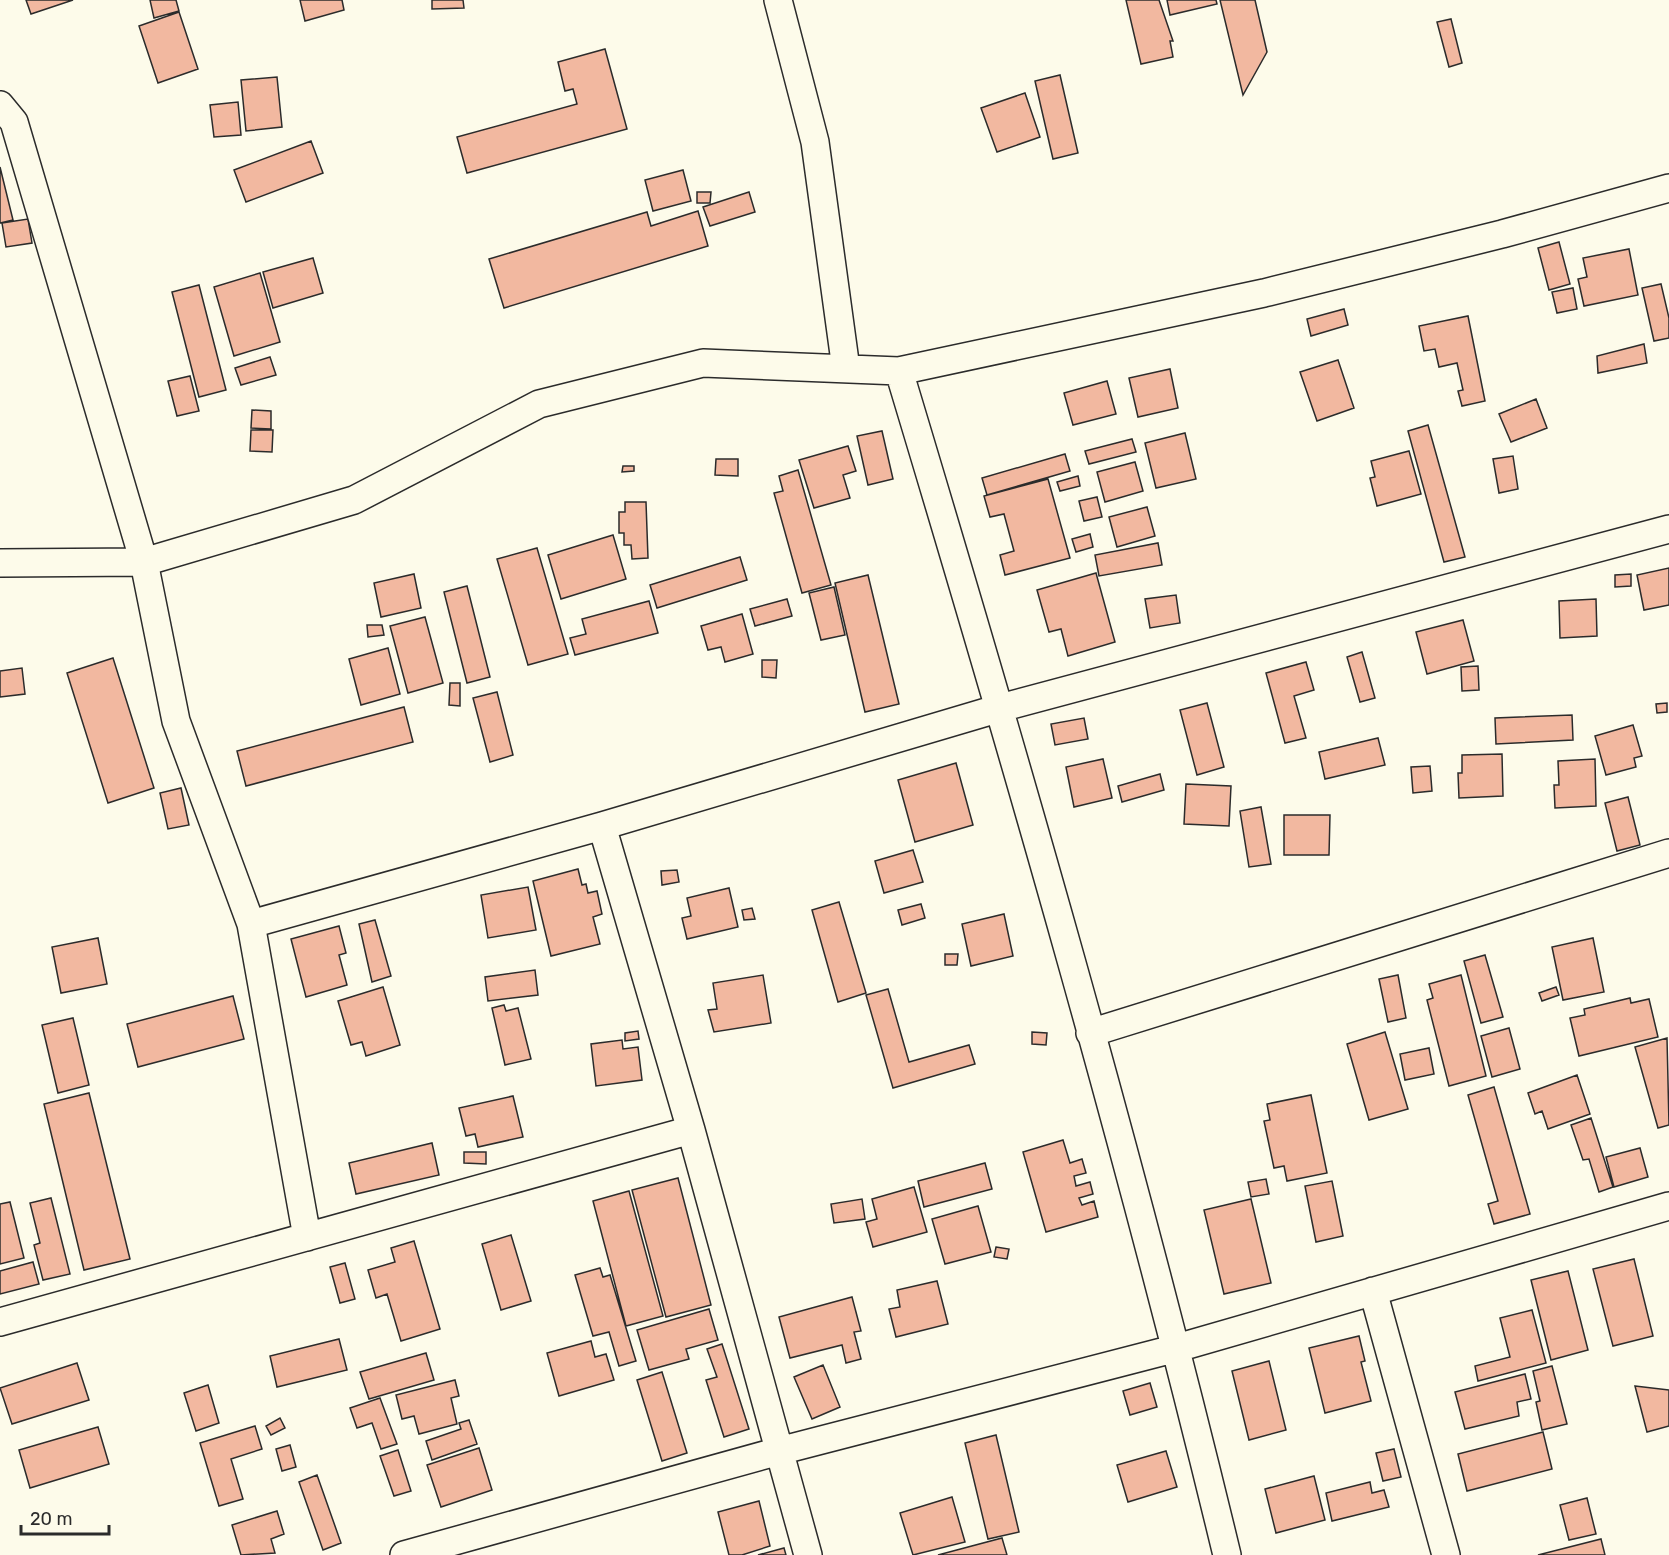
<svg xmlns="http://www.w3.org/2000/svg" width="1669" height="1555" font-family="Rubik,sans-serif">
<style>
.building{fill:#f2b8a0;stroke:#2b2b2b;stroke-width:1.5}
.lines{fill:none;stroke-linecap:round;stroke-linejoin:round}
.street-casing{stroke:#2b2b2b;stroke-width:30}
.street{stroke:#fdfbea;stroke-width:27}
</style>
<rect width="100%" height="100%" fill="#fdfbea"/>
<!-- building -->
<path class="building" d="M 26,0 L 73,0 L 31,14 Z
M 150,0 L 176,0 L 179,11 L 154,18 Z
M 300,0 L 342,0 L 344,10 L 305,21 Z
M 432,0 L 463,0 L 464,8 L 432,9 Z
M 1126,0 L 1159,0 L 1173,41 L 1170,41 L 1173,57 L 1141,64 Z
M 1167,0 L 1216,0 L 1217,4 L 1170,15 Z
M 1220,0 L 1255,0 L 1267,52 L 1243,95 Z
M 179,12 L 198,69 L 158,83 L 139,26 Z
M 1451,19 L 1462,63 L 1449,67 L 1437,22 Z
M 605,49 L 627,129 L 467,173 L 457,137 L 577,104 L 573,89 L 565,91 L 558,62 Z
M 1060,75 L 1078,153 L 1053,159 L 1035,81 Z
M 277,77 L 282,127 L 246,131 L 241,80 Z
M 1025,93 L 1040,137 L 997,152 L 981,108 Z
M 238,102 L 241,135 L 214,137 L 210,105 Z
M 311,141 L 323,173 L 246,202 L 234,170 Z
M 0,167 L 13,220 L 0,223 Z
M 683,170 L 691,201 L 653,211 L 645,180 Z
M 697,192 L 711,192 L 710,203 L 697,203 Z
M 749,192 L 755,212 L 710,226 L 703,207 Z
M 698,211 L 708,246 L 504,308 L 489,259 L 647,212 L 651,226 Z
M 28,219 L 32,243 L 6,247 L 2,223 Z
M 1559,242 L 1570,284 L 1549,290 L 1538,248 Z
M 1629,249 L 1638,295 L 1584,306 L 1578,279 L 1587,277 L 1583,258 Z
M 313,258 L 323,293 L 273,308 L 263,272 Z
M 260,273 L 280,342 L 234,356 L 214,287 Z
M 1661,284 L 1669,318 L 1669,338 L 1654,341 L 1642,288 Z
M 199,285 L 226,390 L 199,397 L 172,292 Z
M 1573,288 L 1577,309 L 1557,313 L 1552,292 Z
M 1344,309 L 1348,325 L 1311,336 L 1307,319 Z
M 1468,316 L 1485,401 L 1462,406 L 1458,391 L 1463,390 L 1457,363 L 1439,367 L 1435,349 L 1424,351 L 1419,326 Z
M 1644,344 L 1647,363 L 1598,373 L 1597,356 Z
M 270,357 L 276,375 L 241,385 L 235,368 Z
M 1338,360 L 1354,408 L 1317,421 L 1300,372 Z
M 1170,369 L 1178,408 L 1138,417 L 1129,378 Z
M 190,376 L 199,411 L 177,416 L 168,381 Z
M 1107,381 L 1116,414 L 1073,425 L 1064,393 Z
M 1536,399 L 1547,428 L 1511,442 L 1499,414 Z
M 252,410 L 271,411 L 271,429 L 251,428 Z
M 1428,425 L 1465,557 L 1444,562 L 1408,431 Z
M 251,430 L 273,430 L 272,452 L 250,451 Z
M 882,431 L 893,479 L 868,485 L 857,436 Z
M 1185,433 L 1196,479 L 1156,488 L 1145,443 Z
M 1132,439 L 1136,452 L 1089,464 L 1085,451 Z
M 848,446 L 856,471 L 843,475 L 850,498 L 814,508 L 799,460 Z
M 1409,451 L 1421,494 L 1377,506 L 1370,478 L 1375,477 L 1371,461 Z
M 1065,454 L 1070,471 L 987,495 L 982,478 Z
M 1513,456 L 1518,489 L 1499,493 L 1493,459 Z
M 716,459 L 738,459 L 738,476 L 715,475 Z
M 1135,462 L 1143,491 L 1105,502 L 1097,472 Z
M 623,466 L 634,466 L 634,471 L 622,472 Z
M 798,470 L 831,585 L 802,593 L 774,493 L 783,491 L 779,476 Z
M 1078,476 L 1080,486 L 1060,491 L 1057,482 Z
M 1048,479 L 1070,558 L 1005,575 L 1000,555 L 1014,551 L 1004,514 L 990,517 L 984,496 Z
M 1097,497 L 1102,517 L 1084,521 L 1079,501 Z
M 625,502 L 646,502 L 648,558 L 632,559 L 631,545 L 624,545 L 624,533 L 619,533 L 619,512 L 625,512 Z
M 1147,507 L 1155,536 L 1117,547 L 1109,517 Z
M 1090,534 L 1093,547 L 1076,552 L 1072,539 Z
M 613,535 L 626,579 L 561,599 L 548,555 Z
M 1158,543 L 1162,565 L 1099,576 L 1095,555 Z
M 537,548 L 568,654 L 528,665 L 497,559 Z
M 740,557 L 747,580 L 657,608 L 650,585 Z
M 1669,568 L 1669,605 L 1644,610 L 1637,575 Z
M 1096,573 L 1115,642 L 1068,656 L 1061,629 L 1049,632 L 1037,590 Z
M 414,574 L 421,608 L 381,617 L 374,583 Z
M 1631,574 L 1631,586 L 1615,587 L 1615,575 Z
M 868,575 L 899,704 L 865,712 L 835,583 Z
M 467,586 L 490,677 L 467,683 L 444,592 Z
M 834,587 L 845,635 L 821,640 L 809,593 Z
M 1176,595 L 1180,623 L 1150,628 L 1145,599 Z
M 787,599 L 792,616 L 755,626 L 750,609 Z
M 1596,599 L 1597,636 L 1560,638 L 1559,601 Z
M 649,601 L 658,633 L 575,655 L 570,638 L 586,634 L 582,619 Z
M 742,614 L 753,654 L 725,662 L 721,647 L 708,650 L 701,626 Z
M 425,617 L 443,683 L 408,693 L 390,626 Z
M 1463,620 L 1474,661 L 1427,674 L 1416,632 Z
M 367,625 L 382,625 L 384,635 L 368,637 Z
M 388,648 L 400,694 L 361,705 L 349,659 Z
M 1362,652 L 1375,698 L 1360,702 L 1347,657 Z
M 113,658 L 154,788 L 108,803 L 67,673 Z
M 762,660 L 777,660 L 776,678 L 762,677 Z
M 1306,662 L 1314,690 L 1294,696 L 1306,738 L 1285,743 L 1266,673 Z
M 1478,666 L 1479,690 L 1462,691 L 1461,667 Z
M 22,668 L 25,694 L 0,697 L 0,671 Z
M 450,683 L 460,683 L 460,706 L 449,705 Z
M 497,692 L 513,755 L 490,762 L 473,698 Z
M 1207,703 L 1224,767 L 1197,775 L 1180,710 Z
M 1667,703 L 1667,712 L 1657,713 L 1656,704 Z
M 404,707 L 413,742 L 246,786 L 237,751 Z
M 1572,715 L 1573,740 L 1496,744 L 1495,718 Z
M 1084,718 L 1088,739 L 1055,745 L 1051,724 Z
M 1633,725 L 1642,756 L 1634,758 L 1636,767 L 1606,775 L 1595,736 Z
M 1378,738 L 1385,765 L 1325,779 L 1319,752 Z
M 1502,754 L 1503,796 L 1459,798 L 1458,773 L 1462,773 L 1462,755 Z
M 1103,759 L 1112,798 L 1074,807 L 1066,767 Z
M 1595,759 L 1596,806 L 1555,808 L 1554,785 L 1559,785 L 1558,761 Z
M 956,763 L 973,825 L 915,842 L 898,780 Z
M 1430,766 L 1432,791 L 1413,793 L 1411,767 Z
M 1160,774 L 1164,790 L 1122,802 L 1118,786 Z
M 1186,784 L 1231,786 L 1229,826 L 1184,824 Z
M 181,788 L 189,825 L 168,829 L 160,793 Z
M 1628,797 L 1640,845 L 1617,851 L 1605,803 Z
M 1261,807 L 1271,864 L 1249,867 L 1240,811 Z
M 1284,815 L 1330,815 L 1329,855 L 1284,855 Z
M 913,850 L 923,882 L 884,893 L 875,861 Z
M 578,869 L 582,885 L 586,884 L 588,893 L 597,891 L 602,914 L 593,917 L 600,944 L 551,956 L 533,881 Z
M 677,870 L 679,882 L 662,885 L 661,871 Z
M 528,887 L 536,930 L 488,938 L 481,895 Z
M 729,888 L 738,927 L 687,939 L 682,918 L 691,916 L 687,898 Z
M 839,902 L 866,993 L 838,1002 L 812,910 Z
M 921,904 L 925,918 L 902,925 L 898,910 Z
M 752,908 L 755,919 L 744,920 L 742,910 Z
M 1004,914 L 1013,956 L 971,966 L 962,924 Z
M 375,920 L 391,976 L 372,982 L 359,924 Z
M 339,926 L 346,953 L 339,955 L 347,985 L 306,997 L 291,939 Z
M 98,938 L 107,984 L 61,993 L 52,947 Z
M 1593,938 L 1604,992 L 1563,1000 L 1552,947 Z
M 945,954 L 958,954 L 957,965 L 945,965 Z
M 1485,955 L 1503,1017 L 1481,1023 L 1464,961 Z
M 535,970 L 538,995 L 488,1001 L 485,977 Z
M 763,975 L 771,1023 L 714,1032 L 708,1010 L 717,1009 L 713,983 Z
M 1398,975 L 1406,1018 L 1388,1022 L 1379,979 Z
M 1461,975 L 1486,1076 L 1449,1086 L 1427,1000 L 1433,998 L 1429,984 Z
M 383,987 L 400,1045 L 366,1056 L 362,1042 L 351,1045 L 338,1001 Z
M 1556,987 L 1559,995 L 1542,1001 L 1539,993 Z
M 888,989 L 909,1062 L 969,1045 L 975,1064 L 893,1088 L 866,995 Z
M 233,996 L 244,1039 L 138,1067 L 127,1024 Z
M 1630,998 L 1631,1003 L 1649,999 L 1658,1037 L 1579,1056 L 1570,1018 L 1585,1015 L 1584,1009 Z
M 504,1005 L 506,1011 L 518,1008 L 531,1059 L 505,1065 L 492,1008 Z
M 73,1018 L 89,1085 L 58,1093 L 42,1025 Z
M 1509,1028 L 1520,1069 L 1492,1077 L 1481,1036 Z
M 638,1031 L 639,1039 L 625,1041 L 625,1033 Z
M 1032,1032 L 1047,1033 L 1046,1045 L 1032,1044 Z
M 1385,1032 L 1408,1109 L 1369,1120 L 1347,1044 Z
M 1667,1038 L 1669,1125 L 1658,1128 L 1635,1047 Z
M 622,1040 L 623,1049 L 638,1047 L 642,1080 L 596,1086 L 591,1044 Z
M 1429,1048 L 1434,1074 L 1405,1080 L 1400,1054 Z
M 1577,1075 L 1590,1114 L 1548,1129 L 1542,1111 L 1535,1114 L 1528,1093 Z
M 1494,1087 L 1530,1214 L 1494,1224 L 1488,1204 L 1498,1201 L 1468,1095 Z
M 89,1093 L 130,1259 L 84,1270 L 44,1104 Z
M 1311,1095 L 1327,1173 L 1287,1181 L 1284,1166 L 1274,1168 L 1264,1121 L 1270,1120 L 1267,1104 Z
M 513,1096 L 523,1137 L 478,1147 L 475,1134 L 466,1136 L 459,1108 Z
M 1591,1118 L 1613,1187 L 1599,1192 L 1589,1159 L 1583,1160 L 1571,1125 Z
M 1063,1140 L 1070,1163 L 1082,1159 L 1086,1173 L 1074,1176 L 1076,1186 L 1090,1182 L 1093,1194 L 1079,1198 L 1082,1205 L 1094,1201 L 1098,1217 L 1046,1232 L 1023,1152 Z
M 432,1143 L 439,1175 L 356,1194 L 349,1163 Z
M 1640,1148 L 1648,1177 L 1614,1187 L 1606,1157 Z
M 464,1152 L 486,1152 L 486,1164 L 464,1163 Z
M 985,1163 L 992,1189 L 924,1207 L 918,1181 Z
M 678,1178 L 711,1305 L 666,1317 L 632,1190 Z
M 1266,1179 L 1269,1194 L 1251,1197 L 1248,1182 Z
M 1332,1181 L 1343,1236 L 1316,1242 L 1305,1186 Z
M 914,1187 L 927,1232 L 873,1247 L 866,1222 L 877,1219 L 872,1199 Z
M 629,1191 L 663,1316 L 626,1326 L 593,1201 Z
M 51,1198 L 70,1274 L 43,1280 L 34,1245 L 40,1243 L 30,1203 Z
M 862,1199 L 865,1219 L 834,1223 L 831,1204 Z
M 1251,1199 L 1271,1283 L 1224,1294 L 1204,1210 Z
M 10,1202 L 24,1258 L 0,1264 L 0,1204 Z
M 978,1206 L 991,1252 L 945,1264 L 932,1219 Z
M 511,1235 L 531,1301 L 501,1310 L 482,1244 Z
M 414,1241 L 440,1329 L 401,1341 L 387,1294 L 376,1298 L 368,1270 L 395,1262 L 391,1248 Z
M 996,1247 L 1009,1249 L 1007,1259 L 994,1257 Z
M 1634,1259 L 1653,1336 L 1613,1346 L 1593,1269 Z
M 33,1262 L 39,1284 L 0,1294 L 0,1271 Z
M 345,1263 L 355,1299 L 340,1303 L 330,1267 Z
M 600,1268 L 603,1277 L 610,1275 L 636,1361 L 619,1366 L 609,1332 L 593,1336 L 575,1275 Z
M 1568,1271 L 1588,1350 L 1551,1360 L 1531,1280 Z
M 937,1281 L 948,1324 L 896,1337 L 889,1309 L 900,1307 L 897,1290 Z
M 852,1297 L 861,1331 L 854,1332 L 861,1359 L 846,1363 L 842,1345 L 790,1358 L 779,1317 Z
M 709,1309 L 718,1340 L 686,1349 L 689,1359 L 649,1370 L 637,1330 Z
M 1532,1310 L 1546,1363 L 1478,1381 L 1475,1366 L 1510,1357 L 1500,1318 Z
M 1359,1336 L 1365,1361 L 1361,1362 L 1371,1401 L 1325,1413 L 1309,1348 Z
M 339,1339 L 347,1370 L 277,1387 L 270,1356 Z
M 591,1341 L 595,1357 L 606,1354 L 614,1380 L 559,1396 L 547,1353 Z
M 722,1344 L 749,1429 L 724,1437 L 706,1380 L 717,1377 L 707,1349 Z
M 426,1353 L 434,1380 L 369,1399 L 360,1372 Z
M 1269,1361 L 1286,1430 L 1249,1440 L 1232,1371 Z
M 77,1363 L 89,1400 L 12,1424 L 0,1388 Z
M 823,1365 L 840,1407 L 812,1419 L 794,1377 Z
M 1552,1366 L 1567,1424 L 1542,1430 L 1536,1402 L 1540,1401 L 1533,1371 Z
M 662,1372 L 687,1453 L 662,1461 L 637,1380 Z
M 1525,1374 L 1531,1399 L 1517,1402 L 1519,1416 L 1465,1429 L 1455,1392 Z
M 455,1380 L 459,1396 L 451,1398 L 457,1424 L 419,1434 L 414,1416 L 402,1419 L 396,1395 Z
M 1150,1383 L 1157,1407 L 1130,1415 L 1123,1391 Z
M 208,1385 L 219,1423 L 196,1431 L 184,1393 Z
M 1635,1386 L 1669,1390 L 1669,1426 L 1647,1432 Z
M 380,1398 L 397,1444 L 381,1449 L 372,1423 L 357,1428 L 350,1408 Z
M 280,1418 L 285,1428 L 271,1435 L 266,1426 Z
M 469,1420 L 477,1444 L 432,1460 L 426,1441 L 461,1429 L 459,1423 Z
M 255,1426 L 262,1449 L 231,1459 L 243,1499 L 219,1506 L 200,1443 Z
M 98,1427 L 109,1464 L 30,1488 L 19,1450 Z
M 1543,1432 L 1552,1469 L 1467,1491 L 1458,1454 Z
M 996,1435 L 1019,1532 L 988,1539 L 965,1443 Z
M 290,1445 L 296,1467 L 282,1471 L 276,1449 Z
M 479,1448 L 492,1490 L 441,1507 L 427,1465 Z
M 1394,1449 L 1401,1477 L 1383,1481 L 1376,1453 Z
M 398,1450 L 411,1491 L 394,1496 L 380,1456 Z
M 1166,1451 L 1177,1487 L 1128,1502 L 1117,1465 Z
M 317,1475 L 341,1543 L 323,1550 L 299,1482 Z
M 1314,1476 L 1325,1520 L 1276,1533 L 1265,1489 Z
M 1370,1482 L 1372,1493 L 1384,1490 L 1389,1507 L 1332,1521 L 1326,1493 Z
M 952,1497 L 965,1542 L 913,1555 L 900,1513 Z
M 1587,1498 L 1596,1534 L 1569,1540 L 1560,1505 Z
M 759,1501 L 770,1546 L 742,1555 L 729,1555 L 718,1512 Z
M 277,1511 L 284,1534 L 271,1539 L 275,1553 L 241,1555 L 232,1525 Z
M 1002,1538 L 1007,1555 L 938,1555 Z
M 1601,1539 L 1605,1555 L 1538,1555 Z
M 784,1548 L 786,1555 L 758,1555 Z"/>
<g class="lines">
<!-- street casing -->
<g class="street-casing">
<path id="street" d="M 778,0 L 815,142 L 846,369
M 0,105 L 14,122 L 144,562 L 176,721 L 251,924 L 307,1237
M 899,371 C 1017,763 1131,1157 1227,1555
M 0,563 L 144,562 L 354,500 L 539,404 L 703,363 L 899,371 L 1264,293 L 1502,234 L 1669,188
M 602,826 L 691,1130 L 808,1555
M 251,924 L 602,826 L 1000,708 L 1669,529
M 1090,1033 L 1669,853
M 1373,1291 L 1446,1555
M 0,1322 L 691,1130
M 404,1555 L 779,1451 L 1177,1348 L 1669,1206"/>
</g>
<!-- street -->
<use href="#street" class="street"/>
</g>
<!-- scale -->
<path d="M21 1525v9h88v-9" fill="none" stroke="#2b2b2b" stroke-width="3"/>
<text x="30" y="1525" font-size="18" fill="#2b2b2b" stroke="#fdfbea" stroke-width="4.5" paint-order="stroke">20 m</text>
</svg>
